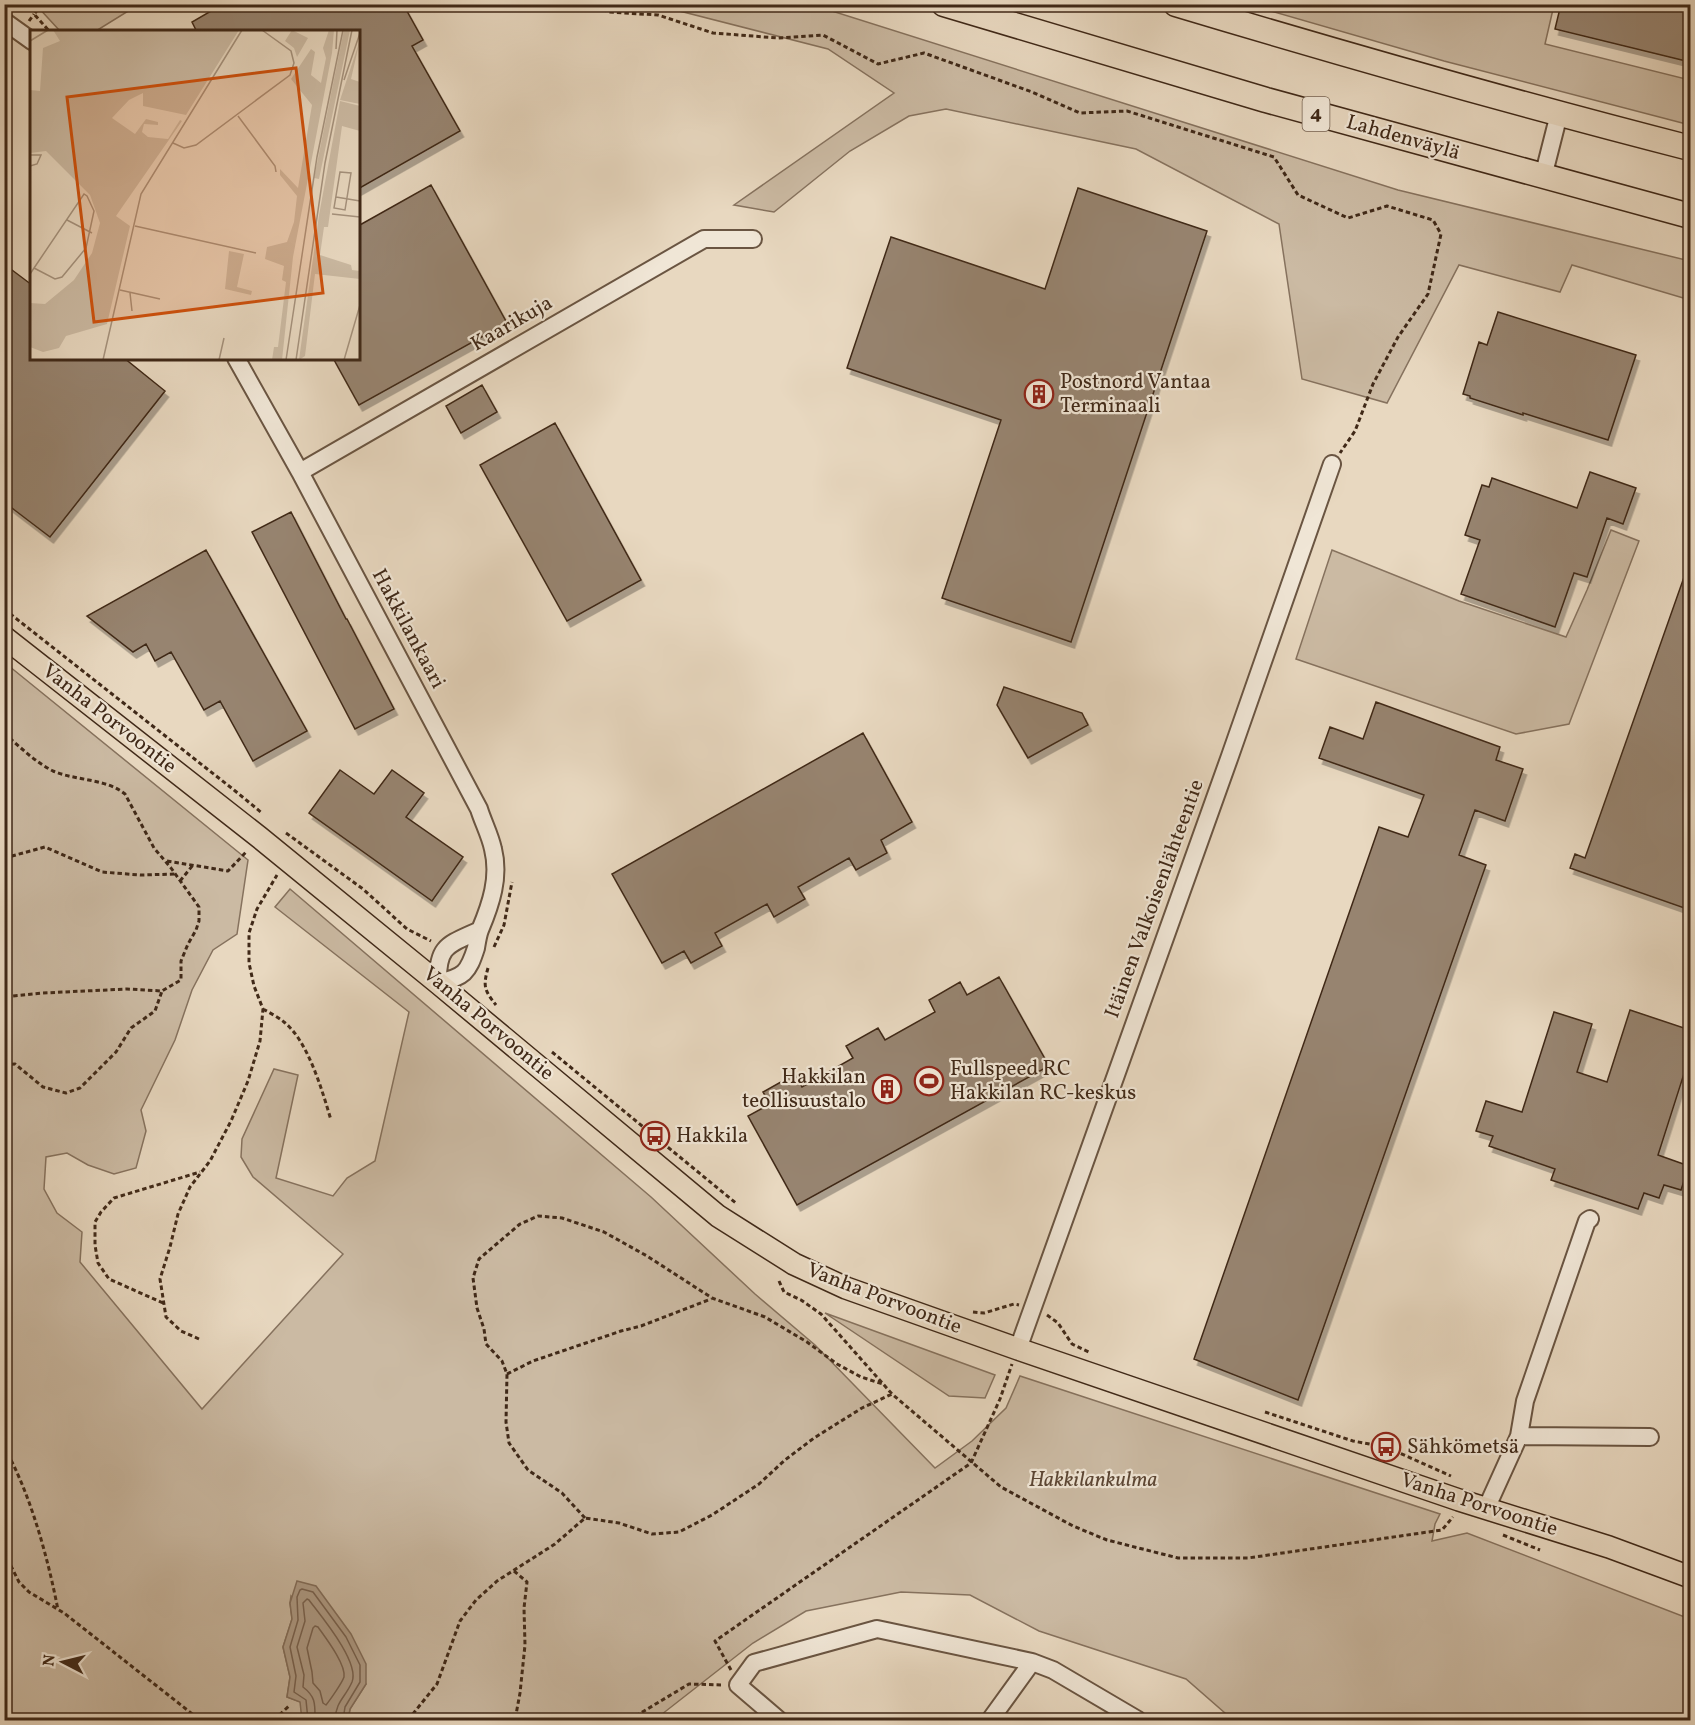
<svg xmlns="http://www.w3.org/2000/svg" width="1695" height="1725" font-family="Vollkorn,serif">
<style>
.green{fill:#cbbaa3;stroke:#86725e;stroke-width:1.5}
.water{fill:#af9c87;stroke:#836e5b;stroke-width:1.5}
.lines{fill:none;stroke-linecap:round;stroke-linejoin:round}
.shore{stroke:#786250;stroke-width:1.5}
.building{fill:#97846f;stroke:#402918;stroke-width:1.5;filter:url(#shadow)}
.minor-casing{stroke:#6a5542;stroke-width:20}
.major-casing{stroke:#402918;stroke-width:24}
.highway-casing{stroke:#402918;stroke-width:27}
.path{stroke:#402918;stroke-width:3;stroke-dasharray:4.5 3;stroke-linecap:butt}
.minor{stroke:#f0e6d6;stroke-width:16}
.major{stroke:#e8d8c0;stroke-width:21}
.highway{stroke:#e8d8c0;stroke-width:24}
.labels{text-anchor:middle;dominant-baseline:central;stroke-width:4.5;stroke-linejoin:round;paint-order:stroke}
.shield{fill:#f0e6d6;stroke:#756251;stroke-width:1.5}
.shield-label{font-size:20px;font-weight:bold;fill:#402918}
.street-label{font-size:21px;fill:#402918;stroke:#f0e6d6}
.poi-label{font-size:21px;fill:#402918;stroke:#f0e6d6;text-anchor:start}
.park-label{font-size:21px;font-style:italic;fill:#5c4634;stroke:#f0e6d6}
.inset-road{fill:none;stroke:#a5927d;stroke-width:1.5}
.view{fill:#cf520e;fill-opacity:0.15;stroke:#cf520e;stroke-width:3}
.inset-edge{fill:none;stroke:#402918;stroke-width:3}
</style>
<defs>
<filter id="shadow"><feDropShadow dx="3.5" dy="6" stdDeviation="0" flood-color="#0004"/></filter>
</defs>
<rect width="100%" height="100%" fill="#e8d8c0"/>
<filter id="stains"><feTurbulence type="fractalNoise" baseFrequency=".00333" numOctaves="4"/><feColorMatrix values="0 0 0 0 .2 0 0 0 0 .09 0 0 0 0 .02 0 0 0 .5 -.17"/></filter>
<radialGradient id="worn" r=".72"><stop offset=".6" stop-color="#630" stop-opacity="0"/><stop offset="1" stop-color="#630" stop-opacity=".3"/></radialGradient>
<!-- green -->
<path class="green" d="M 36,5 L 138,5 L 96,31 L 60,31 Z
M 656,5 L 813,5 L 1398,190 L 1690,261 L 1690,300 L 1572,265 L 1560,292 L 1459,265 L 1387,403 L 1302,379 L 1279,224 L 1136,149 L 946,109 L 909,116 L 850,151 L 774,212 L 734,205 L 894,93 L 828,49 Z
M 1250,5 L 1554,5 L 1545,44 L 1690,80 L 1690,125 L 1444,61 Z
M 1611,530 L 1639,541 L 1569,724 L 1516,734 L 1296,659 L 1332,550 L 1459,601 L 1566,637 L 1587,590 Z
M 4,662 L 248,860 L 237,934 L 213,950 L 192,990 L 175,1040 L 141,1110 L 146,1131 L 136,1168 L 114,1174 L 88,1165 L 67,1153 L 46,1157 L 44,1189 L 57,1213 L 82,1232 L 80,1262 L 202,1409 L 343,1254 L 253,1177 L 241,1157 L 242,1139 L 274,1069 L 298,1075 L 276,1178 L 333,1196 L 347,1178 L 375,1161 L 409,1012 L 275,907 L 290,889 L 651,1197 L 755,1294 L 815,1345 L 935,1468 L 972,1441 L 1006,1408 L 1020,1376 L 1440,1514 L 1435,1524 L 1432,1541 L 1467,1533 L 1690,1619 L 1690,1720 L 1233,1720 L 1186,1679 L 1039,1631 L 970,1595 L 901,1592 L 806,1611 L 753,1643 L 657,1718 L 657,1720 L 348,1720 L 350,1709 L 366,1684 L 291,1596 L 290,1603 L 292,1619 L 283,1647 L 290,1677 L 287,1697 L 301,1702 L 302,1720 L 5,1720 Z
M 825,1313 L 995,1375 L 985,1398 L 949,1396 Z"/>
<!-- water -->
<path class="water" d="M 297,1581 L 316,1586 L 351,1634 L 366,1664 L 366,1684 L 350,1709 L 348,1720 L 302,1720 L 300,1702 L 287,1697 L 290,1677 L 283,1647 L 292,1619 L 290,1603 Z"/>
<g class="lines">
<!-- shore -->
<path class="shore" d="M 315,1626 L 318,1627 C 325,1637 346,1664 344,1677 C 342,1683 330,1700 326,1705 L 323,1703 L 320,1691 L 313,1683 L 312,1672 L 307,1648 L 313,1628 Z
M 308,1720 L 306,1700 L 294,1692 L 296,1676 L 290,1647 L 298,1620 L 297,1597 L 300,1590 L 302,1589 L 313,1592 L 346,1637 L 360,1665 L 360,1682 L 345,1707 L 343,1720
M 315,1720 C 315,1704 316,1697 303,1687 L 304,1675 L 297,1647 L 305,1621 L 303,1603 L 307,1599 L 309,1600 C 321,1616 360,1662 352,1682 C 345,1698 336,1701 335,1720"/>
</g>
<!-- building -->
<path class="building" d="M 223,4 L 403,4 L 423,40 L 412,46 L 460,131 L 358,189 L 358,32 L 197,32 L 192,22 Z
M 1561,4 L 1690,4 L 1690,62 L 1555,29 Z
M 431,185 L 507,323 L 359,405 L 333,358 L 358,358 L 358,226 Z
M 1078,188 L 1207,231 L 1071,642 L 942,598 L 1001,420 L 847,368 L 891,237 L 1045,289 Z
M 4,264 L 32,285 L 32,358 L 124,358 L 165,391 L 50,537 L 4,502 Z
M 1498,312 L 1636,355 L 1608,440 L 1523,413 L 1523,415 L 1470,398 L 1470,396 L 1463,394 L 1479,342 L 1487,345 Z
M 482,385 L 497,412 L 461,433 L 446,406 Z
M 555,423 L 641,580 L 567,621 L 480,465 Z
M 1590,472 L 1636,488 L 1623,524 L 1607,518 L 1587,577 L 1574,573 L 1555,627 L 1461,594 L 1480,540 L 1465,535 L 1482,485 L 1489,487 L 1492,478 L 1577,508 Z
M 291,512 L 346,619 L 347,619 L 394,709 L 355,729 L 252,532 Z
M 206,550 L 307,731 L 253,761 L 220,701 L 204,710 L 171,652 L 155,661 L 146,644 L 133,652 L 87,616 Z
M 1689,563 L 1690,563 L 1690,910 L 1570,868 L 1575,854 L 1585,858 Z
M 1004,687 L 1082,713 L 1088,725 L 1028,758 L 997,705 Z
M 1376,702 L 1500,747 L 1496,760 L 1523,769 L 1505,821 L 1475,810 L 1459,855 L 1486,865 L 1298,1400 L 1194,1359 L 1379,827 L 1408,837 L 1424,795 L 1319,758 L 1330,727 L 1363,739 Z
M 863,733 L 912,822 L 881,840 L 887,853 L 856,870 L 849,858 L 798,887 L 805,899 L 774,917 L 767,904 L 715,933 L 722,946 L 691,963 L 684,951 L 662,963 L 612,874 Z
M 340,770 L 374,794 L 392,770 L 424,793 L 406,817 L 463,857 L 432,901 L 309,813 Z
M 999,977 L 1049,1066 L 797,1205 L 748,1116 L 770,1104 L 763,1092 L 795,1074 L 802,1087 L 853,1058 L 846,1046 L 878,1028 L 885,1040 L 935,1012 L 929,1000 L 960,982 L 967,995 Z
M 1630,1010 L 1690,1030 L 1690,1055 L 1658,1155 L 1689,1166 L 1681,1190 L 1664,1185 L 1659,1198 L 1644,1193 L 1638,1209 L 1551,1180 L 1555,1169 L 1489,1146 L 1493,1136 L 1476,1131 L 1486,1101 L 1522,1112 L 1554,1012 L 1592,1024 L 1577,1072 L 1607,1082 Z"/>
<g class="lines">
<!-- minor casing -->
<g class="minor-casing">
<path id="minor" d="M 4,21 L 32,41
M 1543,177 L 1559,114
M 236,358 L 300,472 L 479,809 C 483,822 490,835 493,849 C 500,877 491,904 480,930 C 478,935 477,942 476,948 C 468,973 464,977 438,983 C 437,945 448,945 480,930
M 300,472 L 704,239 L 753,239
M 1018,1349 L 1230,756 L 1332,464
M 1519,1436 L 1650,1437
M 1486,1509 L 1519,1436 L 1525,1401 L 1587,1221 L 1590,1219
M 779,1720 L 738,1685 L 754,1663 L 877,1629 L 1032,1662 L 1053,1670 L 1138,1720
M 990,1720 L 1032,1662"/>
</g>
<!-- major casing -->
<g class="major-casing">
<path id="major" d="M 4,637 L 259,837 L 438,983 L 718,1216 L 794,1264 L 846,1288 L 1018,1349 L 1459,1500 L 1609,1547 L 1690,1577"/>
</g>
<!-- highway casing -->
<g class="highway-casing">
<path id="highway" d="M 944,4 L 1266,100 L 1690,216
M 1176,4 C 1346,55 1518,104 1690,148"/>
</g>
<!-- path -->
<path class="path" d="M 43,4 L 34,14 L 50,32
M 597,4 L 608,12 L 658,15 L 713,33 L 778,38 L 823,35 L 878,64 L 924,53 L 1032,92 L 1080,113 L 1127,111 L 1274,157 L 1298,195 L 1348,218 L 1387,206 L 1433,220 L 1441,234 L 1428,294 L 1398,337 L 1373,384 L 1355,431 L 1340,453
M 29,21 L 34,14
M 4,609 L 234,790 L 262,813
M 4,733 C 20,747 35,762 53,771 C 76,781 105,778 125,794 L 154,848 L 171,868 L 199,907 L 199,921 L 196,930 L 188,944 L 181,961 L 181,980 L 162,991 L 127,989 L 43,993 L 12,996 L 4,1001
M 286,833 L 363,889 L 407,929 L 431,941
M 4,855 L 12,856 L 45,847 L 102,872 L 140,875 L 176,874
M 167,861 L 228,871 L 247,851
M 180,881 L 193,865
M 494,947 L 504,925 L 512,882
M 488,968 C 483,986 484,990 496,1005
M 263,1009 C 270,1013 278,1017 284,1022 C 308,1041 322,1090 331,1120
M 552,1052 L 737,1204
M 4,1065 L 15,1064 L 43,1087 L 66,1093 L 80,1088 L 116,1052 L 131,1028 L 155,1011 L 162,991
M 779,1281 L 784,1292 L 801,1300 L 821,1314 L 892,1394 L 1001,1487 L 1073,1526 L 1107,1540 L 1178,1558 L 1248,1558 L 1442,1530 L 1453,1517
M 163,1303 L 109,1279 L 98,1263 L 95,1245 L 95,1222 L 101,1212 L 114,1198 L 200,1172
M 973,1312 L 984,1313 L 1014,1304 L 1019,1305
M 1047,1315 L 1058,1323 L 1072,1344 L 1091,1353
M 199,1339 L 181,1331 L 166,1317 L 160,1279 L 170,1247 L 178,1214 L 190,1187 L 210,1161 L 231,1121 L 248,1081 L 260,1041 L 263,1009 L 254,986 L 249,963 L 249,933 L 257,909 L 277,875
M 507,1374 L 533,1361 L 621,1331 L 641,1326 L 711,1299
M 1265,1412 L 1353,1441 L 1386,1447 L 1451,1476
M 4,1447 C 30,1492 48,1558 58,1610
M 585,1518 L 562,1493 L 528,1470 L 509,1443 L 506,1422 L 507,1374 L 502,1361 L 486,1344 L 484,1329 L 477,1308 L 473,1278 L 479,1259 L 520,1224 L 538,1216 L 562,1218 L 604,1232 L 647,1256 L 712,1298 L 765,1317 L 807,1342 L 837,1364 L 861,1377 L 883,1384
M 1503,1535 L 1540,1550
M 4,1552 L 19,1582 L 29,1592 L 64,1613 L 200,1720
M 514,1571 L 527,1582 L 524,1608 L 525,1645 L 520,1693 L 515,1720
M 731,1670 L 715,1641 L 971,1463 L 1000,1399 L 1012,1364
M 274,1720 L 290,1705
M 408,1720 L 437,1684 L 460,1621 L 476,1600 L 497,1581 L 555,1544 L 585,1518 L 619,1523 L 652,1534 L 679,1532 L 712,1515 L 759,1484 L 785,1460 L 814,1438 L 862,1408 L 892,1394
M 629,1720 L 689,1684 L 724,1685"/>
<!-- minor -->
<use href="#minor" class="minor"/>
<!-- major -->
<use href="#major" class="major"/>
<!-- highway -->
<use href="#highway" class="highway"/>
</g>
<!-- icons -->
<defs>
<g id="building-ring" transform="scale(1.5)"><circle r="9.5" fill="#f0e6d6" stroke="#8f2418" stroke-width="1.5"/><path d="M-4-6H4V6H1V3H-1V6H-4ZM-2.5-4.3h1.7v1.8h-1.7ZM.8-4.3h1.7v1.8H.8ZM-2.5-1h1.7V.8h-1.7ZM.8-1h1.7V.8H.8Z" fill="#8f2418"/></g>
<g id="stadium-ring" transform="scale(1.5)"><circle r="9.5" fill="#f0e6d6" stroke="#8f2418" stroke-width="1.5"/><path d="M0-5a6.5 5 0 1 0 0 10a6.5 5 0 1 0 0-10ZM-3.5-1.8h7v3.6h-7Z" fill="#8f2418"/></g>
<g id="bus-ring" transform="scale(1.5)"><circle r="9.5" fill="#f0e6d6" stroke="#8f2418" stroke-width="1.5"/><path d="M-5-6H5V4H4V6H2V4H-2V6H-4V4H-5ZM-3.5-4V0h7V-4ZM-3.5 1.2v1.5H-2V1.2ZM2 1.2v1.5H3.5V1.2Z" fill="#8f2418"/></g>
</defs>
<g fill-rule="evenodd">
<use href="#building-ring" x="1039" y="394"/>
<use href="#stadium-ring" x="929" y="1081"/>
<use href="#building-ring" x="887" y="1089"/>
<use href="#bus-ring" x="655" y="1136"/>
<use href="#bus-ring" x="1386" y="1447"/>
</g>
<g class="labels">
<!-- shield labels -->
<rect class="shield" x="1302.5" y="97" width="27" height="34" rx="4.5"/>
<g class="shield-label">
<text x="1316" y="114">4</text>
</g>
<!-- street labels -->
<g class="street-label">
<text transform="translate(1403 138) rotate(16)">Lahdenväylä</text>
<text transform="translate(512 324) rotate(-30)">Kaarikuja</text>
<text transform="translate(408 629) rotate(62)">Hakkilankaari</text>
<text transform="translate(109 719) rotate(38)">Vanha Porvoontie</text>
<text transform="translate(1155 899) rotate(-70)">Itäinen Valkoisenlähteentie</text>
<text transform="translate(488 1024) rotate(40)">Vanha Porvoontie</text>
<text transform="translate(884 1299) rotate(21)">Vanha Porvoontie</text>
<text transform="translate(1479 1505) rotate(18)">Vanha Porvoontie</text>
</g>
<!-- poi labels -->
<g class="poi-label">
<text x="1060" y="382">Postnord Vantaa<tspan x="1060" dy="24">Terminaali</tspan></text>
<text x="950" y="1069">Fullspeed RC<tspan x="950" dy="24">Hakkilan RC-keskus</tspan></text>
<text x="866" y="1077" text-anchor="end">Hakkilan<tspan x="866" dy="24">teollisuustalo</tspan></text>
<text x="676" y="1136">Hakkila</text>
<text x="1407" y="1447">Sähkömetsä</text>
</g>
<!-- park labels -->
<g class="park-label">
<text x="1093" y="1480">Hakkilankulma</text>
</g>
</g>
<!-- overview -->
<g transform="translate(30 30)">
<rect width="330" height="330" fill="#e8d8c0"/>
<path d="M 23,0 L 209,0 L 156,85 L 113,76 L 113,63 L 99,70 L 82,88 L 105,104 L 116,89 L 128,92 L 128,95 L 114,94 L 112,102 L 118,107 L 138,109 L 150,90 L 152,91 L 86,186 L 100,196 L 77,294 L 36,306 L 29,318 L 13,322 L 0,317 L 0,273 L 15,274 L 44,250 L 62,223 L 70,193 L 60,165 L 16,121 L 0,123 L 0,60 L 10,61 L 13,18 L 30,11 ZM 262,0 L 278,8 L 267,27 L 264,18 L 255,11 ZM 299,0 L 304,0 L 302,23 L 263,227 L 252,330 L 242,330 L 244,317 L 248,317 L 256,252 L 252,250 L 254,236 L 235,229 L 237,217 L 257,212 L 264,192 L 267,166 L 250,145 L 250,139 L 268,158 L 282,75 L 261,49 L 281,19 L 285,22 L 281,45 L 291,53 L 296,28 L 293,18 ZM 314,0 L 320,0 L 289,149 L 284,148 ZM 330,10 L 321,49 L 330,52 L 330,74 L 310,70 ZM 310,71 L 330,76 L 330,101 L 312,96 L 298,197 L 294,197 L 290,225 L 321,235 L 322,240 L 330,241 L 330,249 L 285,244 L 275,326 L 269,330 L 289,185 ZM 199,221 L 214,224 L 207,257 L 222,261 L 221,265 L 195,259 Z" fill="#cbbaa3"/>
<path class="inset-road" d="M 0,11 L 18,0M 306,19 L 307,0M 314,50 L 330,3M 208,86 L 245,136 L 246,142M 143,113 L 154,118 L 166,115 L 260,45 L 264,33 L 261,21 L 232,0M 0,125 L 11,125 L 7,134 L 0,136M 310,142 L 321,143 L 315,180 L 304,178 ZM 306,167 L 330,171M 302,184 L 330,187M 37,190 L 62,203M 105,196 L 226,223M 0,244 L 54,164 L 57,166 L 64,181 L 56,218 L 32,247 L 25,249 L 4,238M 90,260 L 130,269M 100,263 L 102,281M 73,330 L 111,164 L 212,0M 189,330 L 194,308M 256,330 L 287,127 L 313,0M 266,330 L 295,133 L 322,0M 314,330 L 330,275"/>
<path class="view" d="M 266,38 L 293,263 L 64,292 L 37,67 Z"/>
<rect width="330" height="330" class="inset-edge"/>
</g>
<!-- margin -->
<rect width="1695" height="1725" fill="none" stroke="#e8d8c0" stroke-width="24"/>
<rect x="6" y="6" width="1683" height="1713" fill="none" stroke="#402918" stroke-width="3"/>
<rect x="12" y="12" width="1671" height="1701" fill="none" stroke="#402918" stroke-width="1.5"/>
<!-- north arrow -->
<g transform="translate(63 1662) rotate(277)" stroke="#f0e6d6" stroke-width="4.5" paint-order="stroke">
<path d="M0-4.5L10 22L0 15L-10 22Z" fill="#402918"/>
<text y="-9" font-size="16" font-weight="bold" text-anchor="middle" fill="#402918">N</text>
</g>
<rect width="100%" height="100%" filter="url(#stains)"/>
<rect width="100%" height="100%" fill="url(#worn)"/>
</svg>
